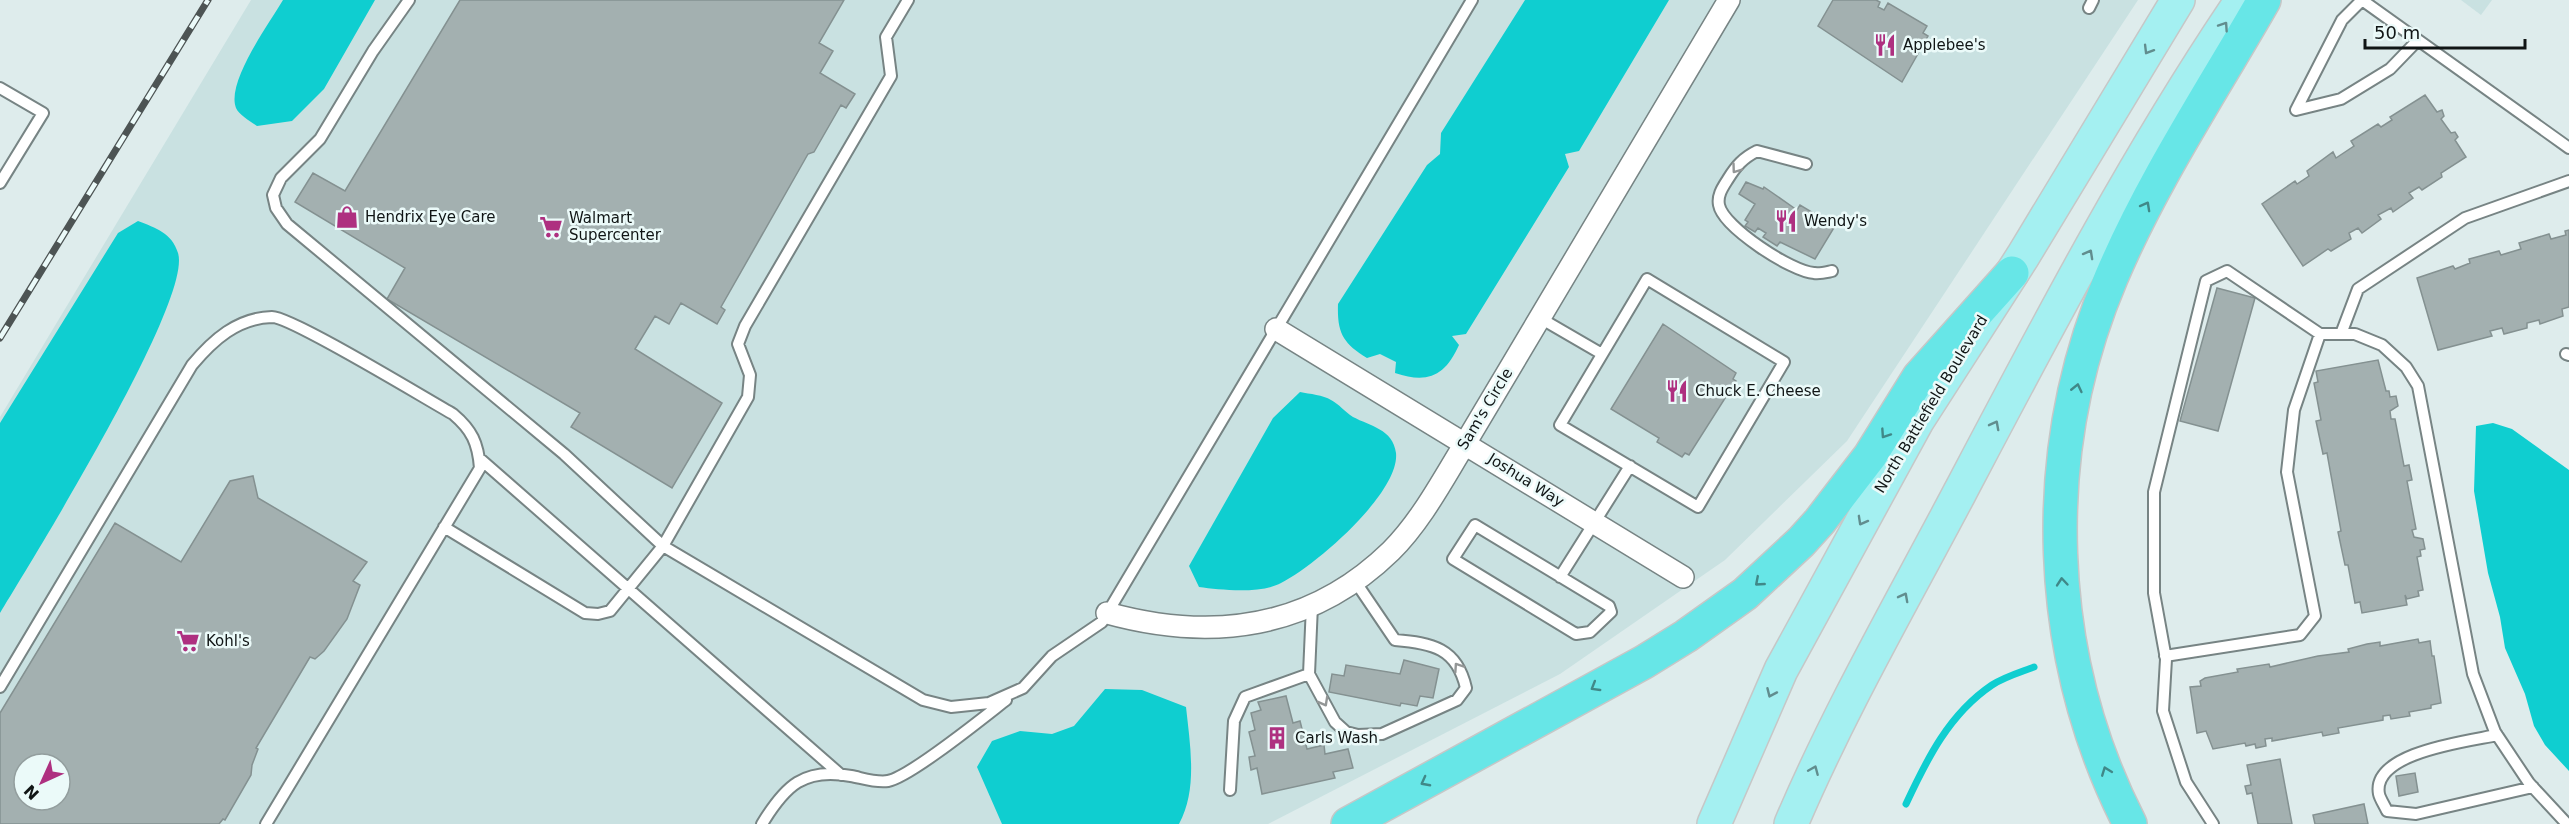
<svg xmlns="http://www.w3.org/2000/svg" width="2569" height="824" font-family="'DejaVu Sans',sans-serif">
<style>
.built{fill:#c9e1e1;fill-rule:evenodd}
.water{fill:#0fced0}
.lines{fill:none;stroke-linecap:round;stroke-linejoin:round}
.stream{stroke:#0fced0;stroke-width:7}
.building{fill:#a3b0b0;stroke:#849191;stroke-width:1.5;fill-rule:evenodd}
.service-casing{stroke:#778484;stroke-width:14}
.minor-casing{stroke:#778484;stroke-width:24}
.primary-casing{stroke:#c6c7c7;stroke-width:36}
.motorway-casing{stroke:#c6c7c7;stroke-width:36}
.service{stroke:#fff;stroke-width:10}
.minor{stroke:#fff;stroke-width:21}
.primary{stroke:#a4f0f1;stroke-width:33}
.motorway{stroke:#67e6e7;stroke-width:33}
.rail-casing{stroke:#4d5454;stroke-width:7}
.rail{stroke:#ebfaf9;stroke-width:4.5;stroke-dasharray:14;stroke-linecap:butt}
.oneway{stroke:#618d8e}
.oneway2{stroke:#939696}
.oneway3{stroke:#408888}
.labels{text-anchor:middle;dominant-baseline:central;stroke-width:5;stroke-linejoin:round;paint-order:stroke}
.poi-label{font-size:15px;fill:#101515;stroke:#ebfaf9;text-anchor:start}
.street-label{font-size:15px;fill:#101515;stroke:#ebfaf9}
</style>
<rect width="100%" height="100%" fill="#deecec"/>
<!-- built -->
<path class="built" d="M 251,0 L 2138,0 L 1847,441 L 1725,560 L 1560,674 L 1268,824 L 0,824 L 0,417 ZM 24,764 L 60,764 L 60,800 L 24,800 Z
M 2461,0 L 2492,0 L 2481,15 Z"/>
<!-- water -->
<path class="water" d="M 283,0 L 375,0 L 324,89 L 292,121 L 257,126 C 250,121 239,115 236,108 C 226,82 269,24 283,0 Z
M 1525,0 L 1669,0 L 1579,151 L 1565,154 L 1569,167 L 1466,334 L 1452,336 L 1459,345 C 1445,376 1428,384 1395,373 L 1396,362 L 1380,354 L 1367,358 C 1343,343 1337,333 1338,304 L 1427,165 L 1440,154 L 1441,133 Z
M 138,221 C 156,228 172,233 178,253 C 193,301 32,560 0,613 L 0,423 L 118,233 Z
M 1300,392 C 1310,394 1323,395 1331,400 C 1339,404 1345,412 1353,417 C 1370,426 1393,429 1396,453 C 1400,493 1315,566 1281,583 C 1261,594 1221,590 1199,587 L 1189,566 L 1273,418 Z
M 2493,423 L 2512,429 L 2569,470 L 2569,771 L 2545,745 L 2534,726 L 2525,694 L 2505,648 L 2500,617 L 2488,573 L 2474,491 L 2476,426 Z
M 1105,689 L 1142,690 L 1186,707 C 1190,745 1198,789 1179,824 L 1002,824 L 977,767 L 992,741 L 1020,731 L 1052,734 L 1074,726 Z"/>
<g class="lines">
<!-- stream -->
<path class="stream" d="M 1906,804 C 1927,759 1949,714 1992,685 C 2004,677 2021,672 2034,667"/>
</g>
<!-- building -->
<path class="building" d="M 460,0 L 844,0 L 819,43 L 833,51 L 820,73 L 855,94 L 846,108 L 841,105 L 814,152 L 808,154 L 721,307 L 725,310 L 717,324 L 681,303 L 669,324 L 655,316 L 635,349 L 722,403 L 672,488 L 571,427 L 580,413 L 387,299 L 405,268 L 295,202 L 313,173 L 345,191 Z
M 1833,0 L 1876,0 L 1880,2 L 1878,7 L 1884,10 L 1888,3 L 1927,26 L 1923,33 L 1928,36 L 1902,82 L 1818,26 Z
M 2425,95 L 2437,112 L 2442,110 L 2444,116 L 2441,119 L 2451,133 L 2455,132 L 2458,137 L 2455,140 L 2466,157 L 2441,173 L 2442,177 L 2422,190 L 2419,187 L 2409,193 L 2413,198 L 2393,212 L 2391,208 L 2378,215 L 2381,219 L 2362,233 L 2358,228 L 2349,233 L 2351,239 L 2331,251 L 2328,249 L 2303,266 L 2262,204 L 2295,181 L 2297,184 L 2309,176 L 2307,171 L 2333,152 L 2336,158 L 2354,146 L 2351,141 L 2378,124 L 2381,127 L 2392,120 L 2390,117 Z
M 1746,182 L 1763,189 L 1764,187 L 1797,210 L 1800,205 L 1835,226 L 1815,259 L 1780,242 L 1777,246 L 1763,237 L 1766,233 L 1758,228 L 1755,232 L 1745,226 L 1748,222 L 1745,220 L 1755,204 L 1739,194 Z
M 2569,230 L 2569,307 L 2562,309 L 2563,316 L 2540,324 L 2539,320 L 2527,323 L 2527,328 L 2504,334 L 2502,328 L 2490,331 L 2492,336 L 2438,350 L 2417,278 L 2453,266 L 2455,269 L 2470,263 L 2469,259 L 2499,251 L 2501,255 L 2521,249 L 2519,243 L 2549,234 L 2551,239 L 2566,235 L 2565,231 Z
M 2217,288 L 2255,298 L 2218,431 L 2180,421 Z
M 1663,324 L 1736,373 L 1733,379 L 1736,381 L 1689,455 L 1685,453 L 1682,457 L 1657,442 L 1659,438 L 1611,409 Z
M 2378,360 L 2386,391 L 2389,391 L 2390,397 L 2396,396 L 2398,406 L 2390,411 L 2391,419 L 2395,419 L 2404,466 L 2409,465 L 2412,480 L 2407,481 L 2416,529 L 2412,530 L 2414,537 L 2423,539 L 2425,549 L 2420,550 L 2421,556 L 2417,557 L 2423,590 L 2418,591 L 2419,596 L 2407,599 L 2405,595 L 2407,605 L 2362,613 L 2360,602 L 2355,603 L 2348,565 L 2345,565 L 2338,532 L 2341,531 L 2327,453 L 2323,454 L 2316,421 L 2321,420 L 2314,383 L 2318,382 L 2316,371 Z
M 253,476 L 258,498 L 367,562 L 353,581 L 360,585 L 347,619 L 324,651 L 315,659 L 310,657 L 256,748 L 258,749 L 252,765 L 251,775 L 225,820 L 223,819 L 219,824 L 0,824 L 0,713 L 115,523 L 181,562 L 230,481 ZM 24,764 L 60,764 L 60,800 L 24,800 Z
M 2418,639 L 2419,643 L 2430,641 L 2432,656 L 2434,656 L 2441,703 L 2431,705 L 2431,708 L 2409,712 L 2410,716 L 2391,719 L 2390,715 L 2383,716 L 2383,720 L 2338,728 L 2339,733 L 2323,736 L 2322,732 L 2272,741 L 2272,738 L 2265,739 L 2266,746 L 2256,748 L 2255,744 L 2246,746 L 2245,743 L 2213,749 L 2206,731 L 2197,733 L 2190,687 L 2201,686 L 2200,681 L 2205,678 L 2238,672 L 2237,669 L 2269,664 L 2270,667 L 2318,656 L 2349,652 L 2348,649 L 2367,644 L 2380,642 L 2380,646 Z
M 1404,660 L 1439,669 L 1433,698 L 1420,696 L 1417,706 L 1401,703 L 1400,706 L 1329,692 L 1332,674 L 1344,676 L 1346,665 L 1400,674 Z
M 1286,696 L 1293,723 L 1300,721 L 1307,749 L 1324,745 L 1325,754 L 1348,749 L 1353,768 L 1333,772 L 1335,778 L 1262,794 L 1257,768 L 1251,770 L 1249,757 L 1255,756 L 1249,732 L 1255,730 L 1251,713 L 1261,710 L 1258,702 Z
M 2280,759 L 2292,824 L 2258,824 L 2252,793 L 2247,794 L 2245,786 L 2251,785 L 2247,765 Z
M 2415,773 L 2418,792 L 2399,796 L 2396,776 Z
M 2364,804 L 2368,824 L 2315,824 L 2313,815 Z"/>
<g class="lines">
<!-- service casing -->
<g class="service-casing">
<path id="service" d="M 409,0 L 373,51 L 320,139 L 281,178 L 273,195 L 276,208 L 287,224 L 564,454 L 663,546 L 610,611 L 598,614 L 585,613 L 444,527
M 908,0 L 886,37 L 891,76 L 745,326 L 738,344 L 750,375 L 748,397 L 663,546 L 923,700 L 951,707 L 989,703 L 1023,688 L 1052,656 L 1102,622 L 1472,0
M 2089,8 L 2093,0
M 2418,40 L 2390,69 L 2341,99 L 2296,110 L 2342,20 L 2362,0 L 2569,148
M 0,88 L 43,113 L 0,183
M 1806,164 L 1757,151 C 1743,158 1736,166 1728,179 C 1723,187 1717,195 1719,205 C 1723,227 1792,272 1814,273 C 1820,274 1827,272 1832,271
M 1647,279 L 1784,362 L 1698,507 L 1560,425 Z
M 1540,318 L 1602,354
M 2341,334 L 2358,289 L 2465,218 L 2569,181
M 2566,354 L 2569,355
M 479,458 L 841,775
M 1475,525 L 1609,606 L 1611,612 L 1590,632 L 1576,634 L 1453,559 Z
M 1560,577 L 1630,466
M 1312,605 L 1309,674 L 1335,722 L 1346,732 L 1358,735 L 1382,734 L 1457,700 L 1466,688 C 1457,648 1432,643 1395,640 L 1355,581
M 2165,656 L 2300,635 L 2315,616 L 2287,472 L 2294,410 L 2320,334
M 0,687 L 192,365 C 213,340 237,318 272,317 C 292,317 426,399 453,414 C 472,430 478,443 480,468 L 266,824
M 2497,735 C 2470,741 2371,752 2379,794 C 2380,799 2385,806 2387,811 L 2416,814 L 2533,787
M 1230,790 L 1234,721 L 1245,697 L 1309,674
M 762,824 C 785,786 804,767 851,776 C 862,778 876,783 888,781 C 910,777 984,717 1006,700
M 2213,824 L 2186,782 L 2163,711 L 2166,659 L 2154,593 L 2154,492 L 2206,281 L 2227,271 L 2320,334 L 2355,334 L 2382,345 L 2406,367 L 2418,386 L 2473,674 L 2495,732 L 2529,783 L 2567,824"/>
</g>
<!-- minor casing -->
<g class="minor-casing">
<path id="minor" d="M 1276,329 L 1683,577
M 1107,613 C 1212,642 1311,629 1391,551 C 1422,520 1443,479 1466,442 L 1729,0"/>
</g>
<!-- primary casing -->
<g class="primary-casing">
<path id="primary" d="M 1714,824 L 1781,670 L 1917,421 L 2023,256 L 2178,0
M 1791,824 C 1840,709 1902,602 1960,492 C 2048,325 2136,156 2242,0"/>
</g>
<!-- motorway casing -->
<g class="motorway-casing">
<path id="motorway" d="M 1348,824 L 1644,662 L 1686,636 L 1745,594 L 1801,542 L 1820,521 L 1870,456 L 1919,377 L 2012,273
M 2130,824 C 2044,656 2037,452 2111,278 C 2152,181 2212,91 2264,0"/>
</g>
<!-- service -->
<use href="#service" class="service"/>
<!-- minor -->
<use href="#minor" class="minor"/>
<!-- primary -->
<use href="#primary" class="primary"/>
<!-- motorway -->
<use href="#motorway" class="motorway"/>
<!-- rail casing -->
<g class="rail-casing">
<path id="rail" d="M 0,338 L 208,0"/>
</g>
<!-- rail -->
<use href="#rail" class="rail"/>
</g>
<!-- one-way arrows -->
<defs><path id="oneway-chevron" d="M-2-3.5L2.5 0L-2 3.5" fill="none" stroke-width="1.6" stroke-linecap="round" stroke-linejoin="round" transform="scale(1.5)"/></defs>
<g class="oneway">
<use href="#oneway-chevron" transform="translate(2224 26) rotate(-56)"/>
<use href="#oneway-chevron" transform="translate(2148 50) rotate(121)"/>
<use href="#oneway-chevron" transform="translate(2089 254) rotate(-61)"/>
<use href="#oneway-chevron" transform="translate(1995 425) rotate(-62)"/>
<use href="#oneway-chevron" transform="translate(1862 521) rotate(119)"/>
<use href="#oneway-chevron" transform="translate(1904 597) rotate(-62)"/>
<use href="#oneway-chevron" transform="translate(1771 693) rotate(114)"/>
<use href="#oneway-chevron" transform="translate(1814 770) rotate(-67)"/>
</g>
<g class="oneway2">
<use href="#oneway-chevron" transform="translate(1736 169) rotate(126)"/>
<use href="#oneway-chevron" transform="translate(1458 667) rotate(-124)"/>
<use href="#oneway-chevron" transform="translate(1324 702) rotate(61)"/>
</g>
<g class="oneway3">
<use href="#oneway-chevron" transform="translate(2146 206) rotate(-61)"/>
<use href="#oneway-chevron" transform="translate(2077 388) rotate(-77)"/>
<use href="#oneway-chevron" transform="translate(1885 434) rotate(124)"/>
<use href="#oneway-chevron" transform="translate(1759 582) rotate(139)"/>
<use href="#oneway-chevron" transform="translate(2062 582) rotate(-95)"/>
<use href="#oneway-chevron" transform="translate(1595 687) rotate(149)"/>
<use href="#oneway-chevron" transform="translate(2106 771) rotate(-111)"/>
<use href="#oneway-chevron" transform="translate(1425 782) rotate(152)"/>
</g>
<!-- icons -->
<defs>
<g id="restaurant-bare" transform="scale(1.8)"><path d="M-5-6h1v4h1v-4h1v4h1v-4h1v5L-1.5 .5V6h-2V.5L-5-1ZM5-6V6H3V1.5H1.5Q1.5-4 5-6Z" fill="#ae3080" stroke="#ebfaf9" stroke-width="2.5" paint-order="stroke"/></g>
<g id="shop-bare" transform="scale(1.8)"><path d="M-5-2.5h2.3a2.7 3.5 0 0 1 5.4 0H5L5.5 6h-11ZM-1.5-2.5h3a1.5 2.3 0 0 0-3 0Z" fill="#ae3080" stroke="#ebfaf9" stroke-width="2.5" paint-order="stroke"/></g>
<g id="supermarket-bare" transform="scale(1.8)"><path d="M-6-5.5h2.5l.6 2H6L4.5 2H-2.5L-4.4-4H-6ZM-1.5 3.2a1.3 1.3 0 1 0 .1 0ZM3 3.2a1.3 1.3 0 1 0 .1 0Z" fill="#ae3080" stroke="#ebfaf9" stroke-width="2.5" paint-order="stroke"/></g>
<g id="building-bare" transform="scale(1.8)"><path d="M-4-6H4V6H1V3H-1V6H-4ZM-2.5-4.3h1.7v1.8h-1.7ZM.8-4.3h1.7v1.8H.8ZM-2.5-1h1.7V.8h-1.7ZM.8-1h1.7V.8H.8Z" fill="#ae3080" stroke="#ebfaf9" stroke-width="2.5" paint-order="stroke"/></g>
</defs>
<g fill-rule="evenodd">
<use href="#restaurant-bare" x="1885" y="45"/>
<use href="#shop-bare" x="347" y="217"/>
<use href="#restaurant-bare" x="1786" y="221"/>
<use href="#supermarket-bare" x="551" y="227"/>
<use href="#restaurant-bare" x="1677" y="391"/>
<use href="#supermarket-bare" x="188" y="641"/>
<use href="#building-bare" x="1277" y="738"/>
</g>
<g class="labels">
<!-- poi labels -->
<g class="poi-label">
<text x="1903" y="45">Applebee's</text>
<text x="365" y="217">Hendrix Eye Care</text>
<text x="569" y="218">Walmart<tspan x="569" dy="17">Supercenter</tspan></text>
<text x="1804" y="221">Wendy's</text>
<text x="1695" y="391">Chuck E. Cheese</text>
<text x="206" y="641">Kohl's</text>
<text x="1295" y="738">Carls Wash</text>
</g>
<!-- street labels -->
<g class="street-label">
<text transform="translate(1931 404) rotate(-59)">North Battlefield Boulevard</text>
<text transform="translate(1485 409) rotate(-59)">Sam's Circle</text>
<text transform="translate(1526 480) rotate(32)">Joshua Way</text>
</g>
</g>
<!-- north arrow -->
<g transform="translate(42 782) rotate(225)"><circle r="28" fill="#ebfaf9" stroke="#939e9e" stroke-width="1.5"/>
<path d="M0-4.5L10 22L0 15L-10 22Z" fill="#ae3080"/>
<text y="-9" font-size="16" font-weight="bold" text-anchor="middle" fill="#101515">N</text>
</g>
<!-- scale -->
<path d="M2365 39v9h160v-9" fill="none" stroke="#101515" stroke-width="3"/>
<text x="2374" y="39" font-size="18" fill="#101515" stroke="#ebfaf9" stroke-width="4.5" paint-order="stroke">50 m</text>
</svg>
